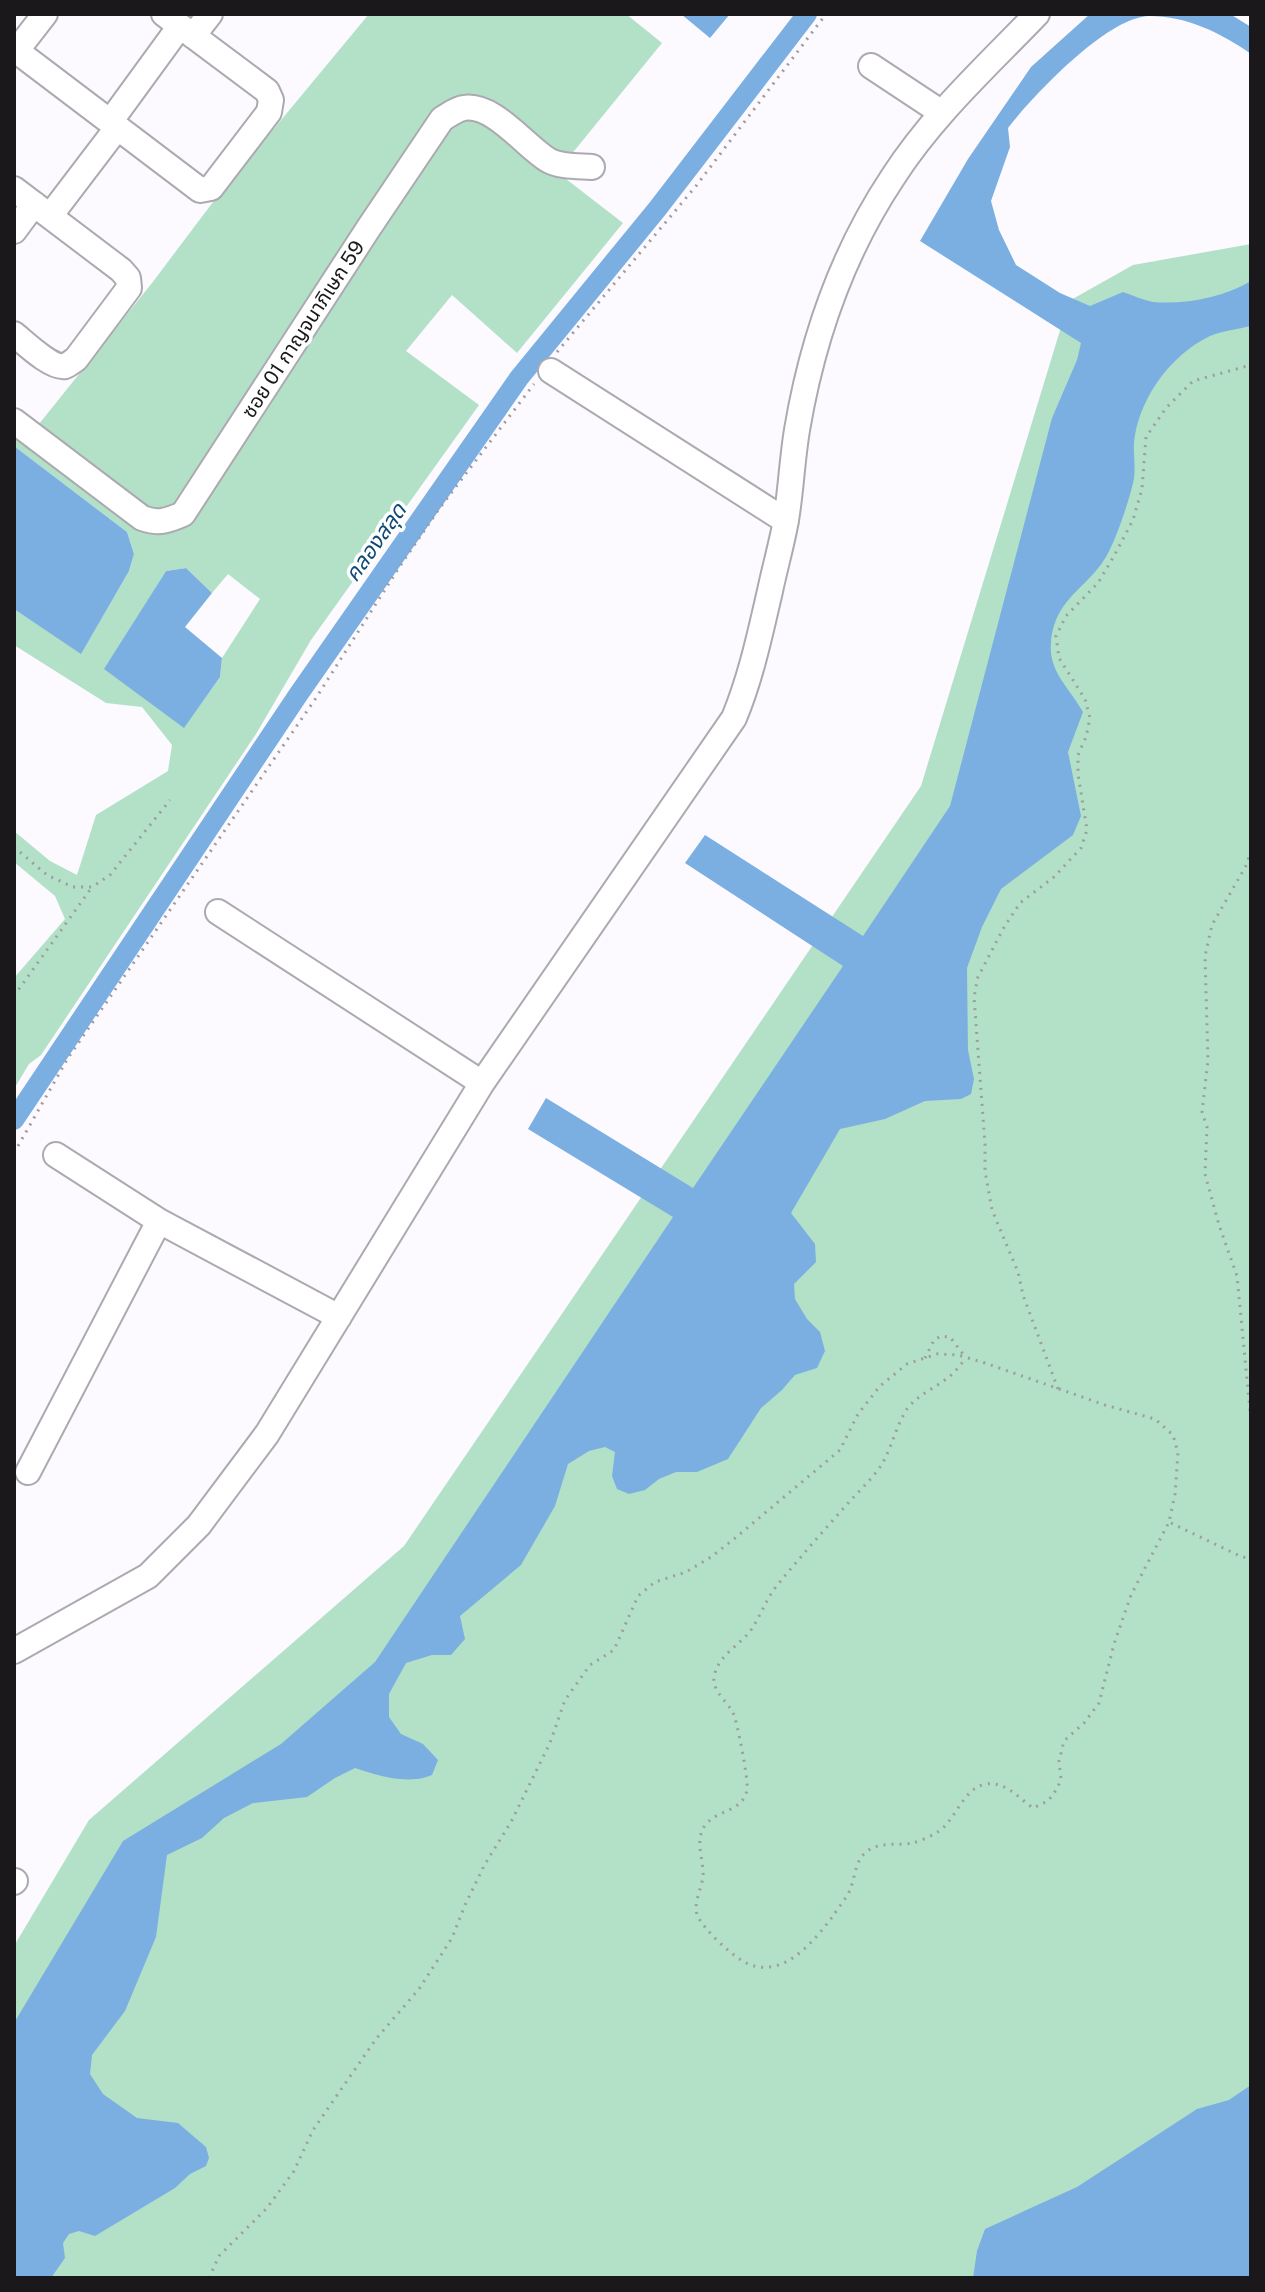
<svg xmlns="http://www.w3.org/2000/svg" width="1265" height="2292" font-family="'Public Sans','Noto Sans Thai',sans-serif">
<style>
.green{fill:#b2e1c8;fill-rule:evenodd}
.water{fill:#7bafe1}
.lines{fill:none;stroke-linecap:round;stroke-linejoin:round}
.canal{stroke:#7bafe1;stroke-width:20}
.minor-casing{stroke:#ada9b1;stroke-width:28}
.path{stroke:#9e9ca0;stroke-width:3;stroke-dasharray:2 6;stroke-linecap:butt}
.minor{stroke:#fff;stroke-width:24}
.labels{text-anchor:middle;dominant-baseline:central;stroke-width:7;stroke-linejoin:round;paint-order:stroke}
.street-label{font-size:20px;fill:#1a181b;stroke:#fff}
.water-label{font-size:22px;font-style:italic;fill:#0f4977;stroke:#fff}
</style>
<rect width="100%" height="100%" fill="#fcf9ff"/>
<!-- green -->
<path class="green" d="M 369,14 L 626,14 L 662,43 L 557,172 L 623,223 L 517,353 L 452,295 L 406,351 L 479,405 L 311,640 L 256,734 L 41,1055 L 29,1064 L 14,1089 L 14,978 L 65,919 L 55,896 L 14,862 L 14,831 L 50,861 L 77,875 L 96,815 L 168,771 L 172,745 L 142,707 L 106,703 L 14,645 L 14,609 L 81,653 L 129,571 L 134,554 L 127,532 L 14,446 L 14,407 L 39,424 L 152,283 L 210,206 ZM 186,568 L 212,593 L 228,574 L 260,599 L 222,658 L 220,677 L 184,727 L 105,669 L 166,571 Z
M 1251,244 L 1251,2278 L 14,2278 L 14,1946 L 89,1820 L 404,1546 L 921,786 L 1069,301 L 1133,265 Z"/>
<!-- water -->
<path class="water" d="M 681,14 L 730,14 L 710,38 Z
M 1090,14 L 1230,14 L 1251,27 L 1251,54 C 1221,33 1187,16 1149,16 C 1107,17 1033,96 1008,128 L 1010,147 L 991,201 L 999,230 L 1016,265 L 1060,293 L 1090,306 L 1123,292 C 1132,295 1143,300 1153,302 C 1185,305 1224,297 1251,281 L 1251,326 C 1238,329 1222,331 1210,336 C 1172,354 1142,395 1135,435 C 1132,449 1136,464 1134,478 C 1132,492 1118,533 1111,547 C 1093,588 1056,593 1051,642 C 1048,672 1070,688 1083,712 L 1068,752 L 1081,816 L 1073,835 L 1001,889 L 982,927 L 967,968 L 968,1050 L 974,1079 L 971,1094 L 961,1099 L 925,1101 L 885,1119 L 840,1129 L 791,1213 L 815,1244 L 816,1262 L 794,1284 L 795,1299 L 807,1319 L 820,1332 L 825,1351 L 817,1368 L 795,1375 L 782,1390 L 761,1408 L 728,1459 L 697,1472 L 676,1472 L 659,1479 L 645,1490 L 629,1494 L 617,1489 L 612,1476 L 615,1452 L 605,1447 L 589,1451 L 568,1464 L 555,1506 L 521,1565 L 460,1616 L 465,1639 L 451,1655 L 432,1655 L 406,1663 L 389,1694 L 389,1717 L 401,1734 L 423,1744 L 438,1760 L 432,1775 C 409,1785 378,1776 355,1768 L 335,1778 L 307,1797 L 253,1803 L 224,1818 L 202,1838 L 167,1855 L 156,1937 L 125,2011 L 92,2055 L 90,2074 L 103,2094 L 137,2118 L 178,2123 L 206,2147 L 209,2158 L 206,2166 L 190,2174 L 175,2188 L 95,2236 L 79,2231 L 69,2234 L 63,2243 L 65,2258 L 51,2278 L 14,2278 L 14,2023 L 123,1841 L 281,1744 L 375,1662 L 673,1217 L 528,1129 L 546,1098 L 693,1188 L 843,966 L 685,863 L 705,835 L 863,936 L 950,806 L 1052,418 L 1077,360 L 1081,343 L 920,241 L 968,159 L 1031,67 Z
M 14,446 L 127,532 L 134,554 L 129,571 L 81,654 L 14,609 Z
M 186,568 L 212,593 L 185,627 L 222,658 L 220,677 L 184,728 L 104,669 L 166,571 Z
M 1251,2085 L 1251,2278 L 973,2278 L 977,2251 L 985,2229 L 1077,2187 L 1197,2109 L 1229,2100 Z"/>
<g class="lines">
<!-- canal -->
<path class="canal" d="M 14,1120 L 298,695 L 519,378 L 658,208 L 807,14"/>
<!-- minor casing -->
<g class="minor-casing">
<path id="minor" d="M 193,36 L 210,14
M 14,49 L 200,190 L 211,188 L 269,112 L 271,100 L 267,91 L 164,14
M 14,54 L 45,14
M 871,66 L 942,113
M 110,122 L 180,26
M 14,189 L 121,270 L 128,278 L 129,288 L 76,359 C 73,361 68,365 65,366 C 52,369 24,342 14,334
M 50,216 L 117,128
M 14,231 L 34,204
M 551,371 L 786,521
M 14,421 L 142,518 C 158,524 167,521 183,514 L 368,229 L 442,119 C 449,115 456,109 464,108 C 493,103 525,146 548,160 C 560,167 578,166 592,167
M 218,912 L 482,1083
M 56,1155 L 159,1221
M 28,1472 L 159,1221 L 339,1317
M 14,1651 L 148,1576 L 199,1525 L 267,1434 L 482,1083 L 734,718 C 751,677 760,634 770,591 C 775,567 782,543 786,520 C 791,490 792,460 797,430 C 812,341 843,252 893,177 C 932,116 987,66 1037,14
M 14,1882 L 15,1881"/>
</g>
<!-- path -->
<path class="path" d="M 557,352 L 696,186 L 826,14
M 14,847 L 47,875 L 73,887 L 92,887 L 110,875 L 170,800
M 1251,850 L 1247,864 L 1212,925 L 1205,956 L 1208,1060 L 1202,1112 L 1207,1127 L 1205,1174 L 1219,1225 L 1237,1276 L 1251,1421
M 14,996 L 92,887
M 14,1153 L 68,1058 L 316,698 L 400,566 L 439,509 L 534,384
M 925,1358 L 934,1340 L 941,1336 L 950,1337 L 966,1358
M 1058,1389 L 1023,1295 L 1018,1272 L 992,1210 L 985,1171 L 985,1144 L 974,997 L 978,977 L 1003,929 L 1020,903 L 1054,877 L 1081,848 L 1087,830 L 1078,774 L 1078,755 L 1086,737 L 1090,718 L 1085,699 L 1059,658 L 1056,636 L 1066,616 L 1098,583 L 1114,556 L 1133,520 L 1142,489 L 1146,437 L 1166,408 L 1193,381 L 1251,365
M 1171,1523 L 1242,1557 L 1251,1558
M 209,2278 L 219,2256 L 267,2208 L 294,2171 L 313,2130 L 376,2039 L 419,1989 L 452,1938 L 465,1905 L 485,1864 L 511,1822 L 550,1743 L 565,1700 L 590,1665 L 614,1650 L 638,1596 L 655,1582 L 686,1572 L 711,1557 L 734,1539 L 840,1450 L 858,1414 L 880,1386 L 907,1364 L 937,1354 L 958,1355 L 985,1363 L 1105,1405 L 1155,1419 L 1173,1435 L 1178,1453 L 1175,1494 L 1169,1522 L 1131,1595 L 1114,1644 L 1099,1703 L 1084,1723 L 1064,1741 L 1059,1761 L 1061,1779 L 1057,1789 L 1048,1801 L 1033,1808 C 1019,1798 1005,1781 986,1784 C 962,1788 956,1822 936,1833 C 929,1837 920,1841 913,1843 C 898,1846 879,1841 866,1852 C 855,1861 855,1878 850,1890 C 846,1899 838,1908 833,1916 C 812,1944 779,1984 741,1960 C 728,1952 705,1930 698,1917 C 692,1904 702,1889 703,1876 C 704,1859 693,1838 707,1823 C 720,1809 742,1812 747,1790 C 749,1782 737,1720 733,1713 C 727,1701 712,1691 714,1677 C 718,1655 739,1646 751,1630 C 761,1615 767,1597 779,1583 C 802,1555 826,1528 850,1501 C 861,1489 874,1477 882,1464 C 892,1447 896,1426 907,1409 C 918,1394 936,1388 950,1376 C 956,1371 961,1364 966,1358"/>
<!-- minor -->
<use href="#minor" class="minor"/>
</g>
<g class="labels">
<!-- street labels -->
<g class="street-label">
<text transform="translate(303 329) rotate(-57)">ซอย 01 กาญจนาภิเษก 59</text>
</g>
<!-- water labels -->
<g class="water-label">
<text transform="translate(375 542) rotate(-55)">คลองสลุด</text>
</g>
</g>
<!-- border -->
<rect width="1265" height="2292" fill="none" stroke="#1a181b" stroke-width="32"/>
</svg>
